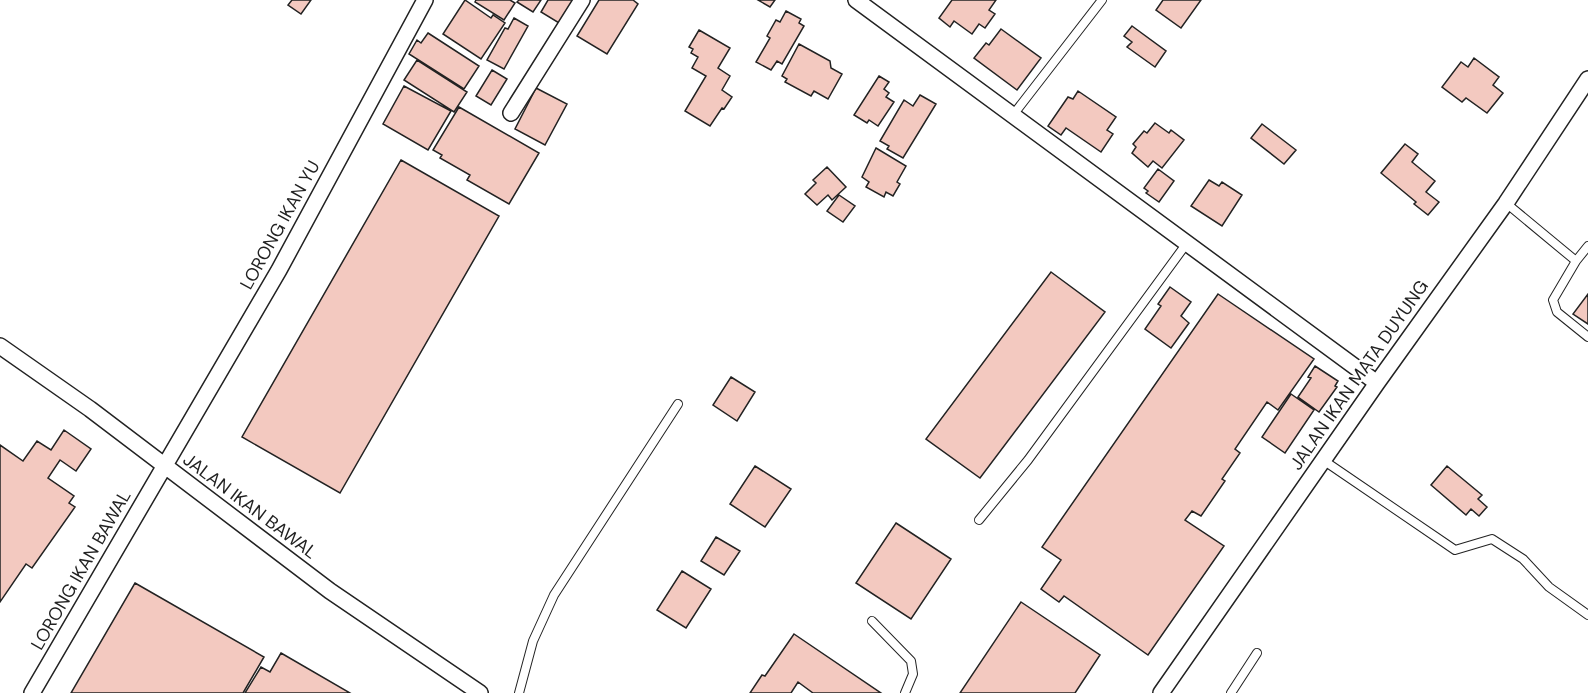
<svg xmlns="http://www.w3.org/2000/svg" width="1588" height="693" font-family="'DM Sans',sans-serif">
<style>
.building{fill:#f3c9c0;stroke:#222;stroke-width:1.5}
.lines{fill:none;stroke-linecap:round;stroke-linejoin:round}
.service-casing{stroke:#222;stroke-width:10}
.minor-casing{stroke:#222;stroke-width:18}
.service{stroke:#fff;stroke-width:8}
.minor{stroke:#fff;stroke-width:15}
.labels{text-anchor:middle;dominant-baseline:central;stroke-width:4.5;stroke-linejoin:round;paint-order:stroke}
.street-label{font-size:18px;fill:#222;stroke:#fff}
</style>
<rect width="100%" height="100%" fill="#fff"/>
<!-- building -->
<path class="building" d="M 292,0 L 311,0 L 301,14 L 288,5 Z
M 465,0 L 491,18 L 493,15 L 505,23 L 481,59 L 443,34 Z
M 476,0 L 510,0 L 515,3 L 504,20 L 475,2 Z
M 519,0 L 541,0 L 533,12 L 517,2 Z
M 548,0 L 582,0 L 564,26 L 541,12 Z
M 599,0 L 633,0 L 638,4 L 607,54 L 577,36 Z
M 758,0 L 775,0 L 770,7 Z
M 952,0 L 996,0 L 989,10 L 995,14 L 985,28 L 979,24 L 972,34 L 954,21 L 950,27 L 939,18 Z
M 1163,0 L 1201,0 L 1181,28 L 1156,10 Z
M 786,11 L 801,19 L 799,23 L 804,26 L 782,64 L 777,61 L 771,70 L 756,62 L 770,38 L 767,36 L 776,20 L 780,22 Z
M 514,18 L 528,26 L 504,69 L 487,60 L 505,28 L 508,29 Z
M 1132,26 L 1166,51 L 1155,67 L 1127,47 L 1132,42 L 1124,36 Z
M 1001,29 L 1041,58 L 1017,90 L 974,58 L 986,43 L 989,45 Z
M 699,30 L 730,48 L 718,68 L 730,76 L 722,90 L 732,97 L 724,109 L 722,108 L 710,126 L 685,111 L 706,76 L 692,68 L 698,57 L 691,53 L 693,49 L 689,47 Z
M 428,33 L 479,66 L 464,89 L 409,54 L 417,40 L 421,43 Z
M 799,44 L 830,61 L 831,68 L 842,74 L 828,99 L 814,91 L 811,96 L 785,82 L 787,79 L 782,76 Z
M 1474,58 L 1499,77 L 1493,85 L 1503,93 L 1487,113 L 1466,98 L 1462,102 L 1442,87 L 1461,62 L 1468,67 Z
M 417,60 L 467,92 L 454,112 L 404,80 Z
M 492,70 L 507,79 L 491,105 L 476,96 Z
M 879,76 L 889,82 L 884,89 L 889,93 L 886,97 L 894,102 L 878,126 L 869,120 L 867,123 L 854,115 Z
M 404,86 L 451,111 L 428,150 L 383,124 Z
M 536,88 L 567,104 L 545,145 L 515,129 Z
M 1078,91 L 1116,117 L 1107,130 L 1113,134 L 1101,152 L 1066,128 L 1061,135 L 1048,126 L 1068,97 L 1073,99 Z
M 920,95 L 936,104 L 903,158 L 887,149 L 889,146 L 880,141 L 904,100 L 913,106 Z
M 459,107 L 539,153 L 509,204 L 467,180 L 470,175 L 440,158 L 442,155 L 433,150 Z
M 1155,123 L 1169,133 L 1171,130 L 1184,140 L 1162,168 L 1153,161 L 1148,167 L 1132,153 L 1136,147 L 1133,144 L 1144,131 L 1147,133 Z
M 1262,124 L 1296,150 L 1284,164 L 1251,138 Z
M 1405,144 L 1418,154 L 1412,162 L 1435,181 L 1426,192 L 1439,202 L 1428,215 L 1414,204 L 1416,202 L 1381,173 Z
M 876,148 L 906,166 L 897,182 L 900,184 L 893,196 L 886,192 L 884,197 L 866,187 L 869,182 L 862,177 Z
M 401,160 L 499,216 L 340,493 L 242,437 Z
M 827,167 L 846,187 L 832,200 L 828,195 L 817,205 L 805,194 L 816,183 L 813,180 Z
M 1158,169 L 1174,181 L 1159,202 L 1146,193 L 1148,191 L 1144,188 Z
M 1209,180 L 1219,186 L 1222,182 L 1242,195 L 1222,226 L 1191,206 Z
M 839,195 L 855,206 L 843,222 L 827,211 Z
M 1051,272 L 1105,312 L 980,478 L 926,439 Z
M 1170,287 L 1191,302 L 1181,316 L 1189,323 L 1171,348 L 1145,329 L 1161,306 L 1158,304 Z
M 1218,294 L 1314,359 L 1278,410 L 1267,402 L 1235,449 L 1240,453 L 1222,479 L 1225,481 L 1201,516 L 1192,511 L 1185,520 L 1224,546 L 1148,655 L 1064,596 L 1059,602 L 1041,589 L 1061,560 L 1042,547 Z
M 1588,294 L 1588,324 L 1573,314 Z
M 1315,366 L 1338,381 L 1335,386 L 1337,387 L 1319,412 L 1298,397 L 1311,378 L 1308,377 Z
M 731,377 L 755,392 L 737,421 L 713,405 Z
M 1291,394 L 1314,410 L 1285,453 L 1262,437 Z
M 64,430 L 91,449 L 76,471 L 60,460 L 48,478 L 74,496 L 69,503 L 75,507 L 32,568 L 26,564 L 0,602 L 0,445 L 23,461 L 37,441 L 51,450 Z
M 755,466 L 791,489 L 765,527 L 730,504 Z
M 1447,466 L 1482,495 L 1478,499 L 1487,507 L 1479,516 L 1471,509 L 1466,515 L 1431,485 Z
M 896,523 L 951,559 L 911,619 L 856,583 Z
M 716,537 L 740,551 L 724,575 L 701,561 Z
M 682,571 L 711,589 L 686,628 L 657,610 Z
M 135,583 L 264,657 L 243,693 L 71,693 Z
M 1021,602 L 1100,655 L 1075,693 L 960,693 Z
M 794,634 L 881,693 L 813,693 L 798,682 L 791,693 L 750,693 L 762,675 L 765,676 Z
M 281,653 L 350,693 L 245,693 L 261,667 L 270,672 Z"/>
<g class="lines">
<!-- service casing -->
<g class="service-casing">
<path id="service" d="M 1013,115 L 1102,0
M 1506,203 L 1576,261
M 1588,246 L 1576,261 L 1553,300 L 1557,312 L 1588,337
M 1323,460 L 1455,550 L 1492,539 L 1523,559 L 1549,587 L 1588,615
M 979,520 L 1028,460 L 1187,243
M 872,621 L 911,661 L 913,674 L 905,693
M 519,693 L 533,641 L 554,595 L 678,404
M 1231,693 L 1257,653"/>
</g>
<!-- minor casing -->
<g class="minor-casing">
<path id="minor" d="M 856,0 L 1377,383
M 511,113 L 582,0
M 0,346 L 90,409 L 330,591 L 480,693
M 32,693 L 279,270 L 425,0
M 1161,693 L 1377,383 L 1506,203 L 1588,79"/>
</g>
<!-- service -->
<use href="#service" class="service"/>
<!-- minor -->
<use href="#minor" class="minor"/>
</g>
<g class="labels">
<!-- street labels -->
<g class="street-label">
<text transform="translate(280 225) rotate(-61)">LORONG IKAN YU</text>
<text transform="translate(1359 375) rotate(-55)">JALAN IKAN MATA DUYUNG</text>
<text transform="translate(250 506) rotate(37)">JALAN IKAN BAWAL</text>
<text transform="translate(81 570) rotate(-60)">LORONG IKAN BAWAL</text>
</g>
</g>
</svg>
